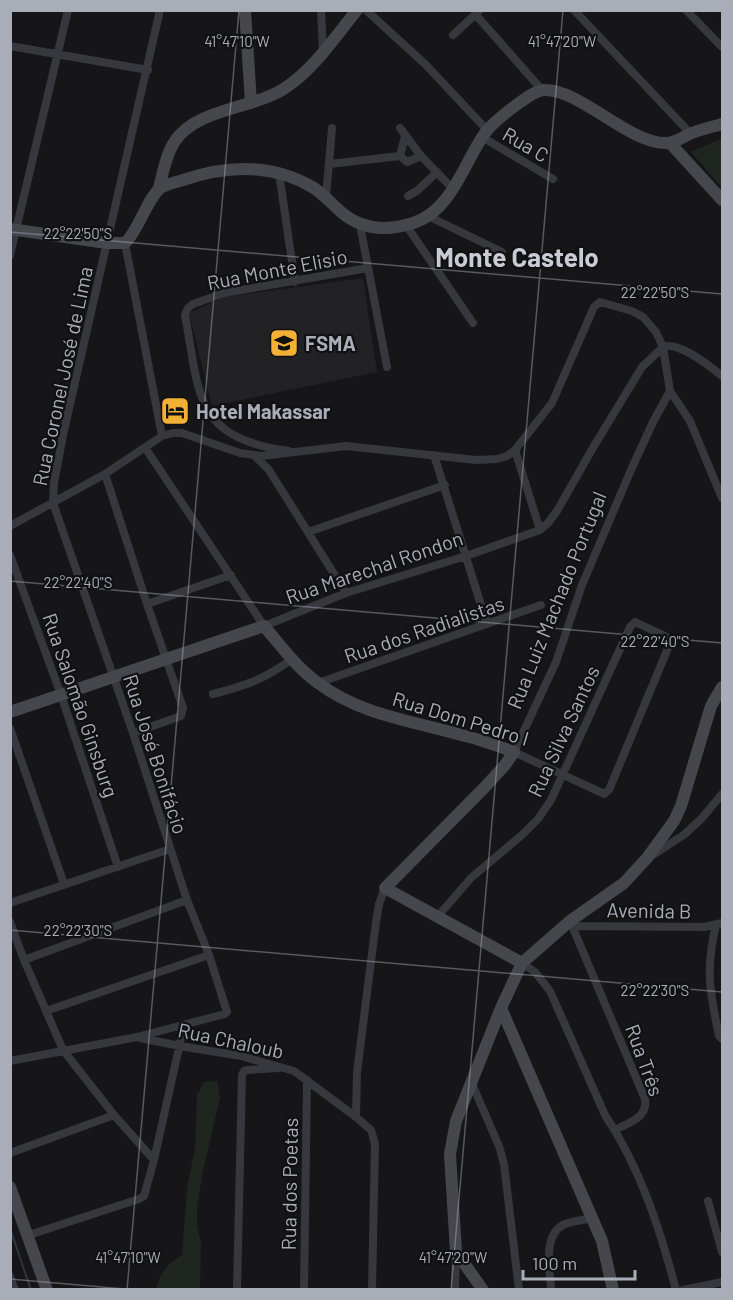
<svg xmlns="http://www.w3.org/2000/svg" width="733" height="1300" font-family="Barlow,sans-serif">
<style>
.built{fill:#222225}
.green{fill:#1e261f}
.lines{fill:none;stroke-linecap:round;stroke-linejoin:round}
.stream{stroke:#2c353c;stroke-width:2}
.street{stroke:#37383d;stroke-width:8}
.secondary{stroke:#45474d;stroke-width:12}
.ticks{fill:none;stroke:#a8adb8;stroke-width:1.5;stroke-opacity:0.45}
.labels{text-anchor:middle;dominant-baseline:central;stroke-width:4.5;stroke-linejoin:round;paint-order:stroke}
.street-label{font-size:20px;fill:#a8adb8;stroke:#111113}
.poi-label{font-size:20px;font-weight:bold;fill:#a8adb8;stroke:#111113;text-anchor:start}
.district-label{font-size:26px;font-weight:bold;fill:#c9ccd4;stroke:#111113}
.ticks-label{font-size:15px;text-anchor:middle;fill:#a8adb8;stroke:#111113;stroke-width:4.5;stroke-linejoin:round;paint-order:stroke}
</style>
<rect width="100%" height="100%" fill="#161618"/>
<!-- built -->
<path class="built" d="M 363,278 L 377,372 L 212,406 L 189,313 L 224,297 Z"/>
<!-- green -->
<path class="green" d="M 722,138 L 722,188 L 691,152 Z
M 217,1081 L 220,1097 L 202,1176 L 197,1210 L 197,1225 L 201,1242 L 200,1289 L 156,1289 C 162,1270 165,1266 182,1255 L 187,1188 L 195,1150 L 197,1095 L 204,1082 Z"/>
<g class="lines">
<!-- stream -->
<path class="stream" d="M 10,1228 L 31,1290"/>
<!-- street -->
<path class="street" d="M 321,10 L 323,52
M 366,10 L 426,65 L 487,130
M 574,10 L 690,133
M 686,10 L 722,47
M 476,15 L 542,90
M 453,35 L 480,10
M 10,46 L 148,70
M 400,128 L 421,156 L 453,189
M 405,136 L 400,156 L 407,162 L 421,156
M 482,137 L 553,179
M 329,164 L 400,156
M 279,173 L 295,282
M 408,196 L 418,190 L 437,172
M 326,197 L 332,128
M 428,216 L 502,252
M 360,225 L 387,367
M 406,225 L 473,323
M 125,243 L 162,436
M 10,255 L 68,10
M 663,347 C 678,341 710,366 722,376
M 146,449 L 264,626 L 346,593 L 466,556 L 540,530 L 548,523 L 557,511 L 594,446 L 642,367 L 663,347
M 515,450 L 540,530
M 289,451 C 193,438 200,395 185,315 L 188,308 L 193,304 L 224,293 L 368,268
M 434,455 L 487,624
M 255,456 L 269,470 L 346,593
M 105,474 L 147,604 L 183,708 L 181,716 L 133,733
M 10,526 L 105,474 L 162,436 L 173,433 L 182,433 L 240,453 L 261,456 L 346,446 L 476,460 L 497,459 L 507,456 L 515,450 L 552,403 L 594,307 L 600,302 L 632,311 L 643,317 L 656,332 L 663,347 L 670,391 L 690,421 L 722,498
M 308,532 L 445,485
M 10,555 L 61,695 L 118,867
M 147,604 L 231,575
M 318,683 L 541,605
M 213,694 C 245,686 265,679 292,659
M 10,728 L 64,884
M 653,855 L 685,834 L 702,818 L 722,794
M 10,903 L 170,849
M 438,916 L 471,878 L 523,834 L 538,819 L 551,800 L 630,627 L 635,622 L 665,636 L 671,641 L 609,790 L 604,794 L 600,792 L 514,752 L 556,662 L 582,585 L 631,470 L 653,422 L 670,391
M 570,921 L 645,1099 C 648,1118 628,1123 615,1130
M 10,922 L 24,960 L 63,1050 L 114,1115 L 154,1160
M 716,925 C 705,969 710,993 719,1036 L 722,1039
M 574,926 L 704,927 L 722,923
M 24,960 L 187,900
M 522,963 L 535,972 L 550,991 L 605,1115 C 640,1167 660,1229 676,1290
M 46,1011 L 209,955
M 140,1038 L 180,1046 L 241,1056 L 294,1071 L 356,1117 L 371,1130 L 375,1144 L 372,1290
M 10,1061 L 137,1037 L 225,1014 L 227,1012 L 209,955 L 187,900 L 133,733 L 53,503 L 54,483 L 63,435 L 160,10
M 472,1084 L 499,1146 L 504,1164 L 519,1290
M 356,1117 L 357,1072 L 376,922 L 379,904 L 385,888
M 10,1153 L 114,1115
M 708,1201 L 722,1252
M 26,1236 L 139,1199 L 144,1196 L 154,1160 L 184,1025
M 10,1276 L 15,1290
M 237,1290 L 242,1075 L 244,1071 L 248,1070 L 278,1068
M 304,1290 L 307,1080
M 455,1290 L 456,1252
M 551,1290 C 550,1270 542,1234 565,1224 C 573,1221 584,1220 592,1218
M 683,1290 L 722,1282"/>
<!-- secondary -->
<path class="secondary" d="M 245,10 L 251,103
M 670,143 L 722,200
M 159,188 C 163,173 166,154 175,141 C 197,108 254,109 285,88 C 314,69 335,37 357,10
M 10,229 L 107,243 L 125,243 C 138,232 149,194 162,187 C 168,184 176,182 183,180 C 227,165 272,163 314,188 C 324,195 332,204 341,212 C 362,230 388,231 413,223 C 452,211 464,162 485,133 C 494,121 508,111 519,103 C 526,98 535,91 543,90 C 580,88 628,144 667,143 C 676,143 684,136 692,133 C 702,129 712,127 722,124
M 10,712 L 264,626 C 281,646 297,668 318,683 C 362,716 414,721 465,736 C 482,740 498,746 514,752 L 505,765 L 484,788 L 385,888 L 522,963
M 501,1008 L 592,1218 L 602,1241 L 613,1290
M 10,1187 L 47,1290
M 483,1290 L 456,1252 L 450,1154 L 456,1121 L 501,1008 L 522,963 L 570,921 L 624,883 L 647,858 L 674,821 L 681,806 L 711,706 L 722,687"/>
</g>
<!-- ticks -->
<path class="ticks" d="M 10,232 L 722,294M 10,581 L 722,643M 10,930 L 722,992M 10,1279 L 136,1290M 127,1290 L 239,10M 451,1290 L 563,10"/>
<!-- icons -->
<defs>
<g id="university-square" transform="scale(1.5)"><rect x="-9" y="-9" width="18" height="18" rx="4" fill="#f2b134" stroke="#111113"/><path d="M0-5L7-2L0 1L-7-2ZM-4 1L0 2.5L4 1V4Q0 6-4 4Z" fill="#111"/></g>
<g id="hotel-square" transform="scale(1.5)"><rect x="-9" y="-9" width="18" height="18" rx="4" fill="#f2b134" stroke="#111113"/><path d="M-6-4.5h1.5V1H6V5H4.5V3h-9V5H-6ZM-4 0a1.8 1.8 0 1 1 3.6 0ZM.5 0V-2.5h3Q6-2.5 6 0Z" fill="#111"/></g>
</defs>
<g fill-rule="evenodd">
<use href="#university-square" x="284" y="343"/>
<use href="#hotel-square" x="175" y="411"/>
</g>
<g class="labels">
<!-- street labels -->
<g class="street-label">
<text transform="translate(526 144) rotate(30)">Rua C</text>
<text transform="translate(277 269) rotate(-11)">Rua Monte Elisio</text>
<text transform="translate(62 376) rotate(-78)">Rua Coronel José de Lima</text>
<text transform="translate(374 567) rotate(-19)">Rua Marechal Rondon</text>
<text transform="translate(556 600) rotate(-68)">Rua Luiz Machado Portugal</text>
<text transform="translate(424 629) rotate(-19)">Rua dos Radialistas</text>
<text transform="translate(81 705) rotate(71)">Rua Salomão Ginsburg</text>
<text transform="translate(461 718) rotate(17)">Rua Dom Pedro I</text>
<text transform="translate(563 731) rotate(-65)">Rua Silva Santos</text>
<text transform="translate(156 754) rotate(72)">Rua José Bonifácio</text>
<text transform="translate(649 910) rotate(1)">Avenida B</text>
<text transform="translate(231 1040) rotate(12)">Rua Chaloub</text>
<text transform="translate(645 1060) rotate(70)">Rua Três</text>
<text transform="translate(289 1184) rotate(-89)">Rua dos Poetas</text>
</g>
<!-- poi labels -->
<g class="poi-label">
<text x="305" y="343">FSMA</text>
<text x="196" y="411">Hotel Makassar</text>
</g>
<!-- district labels -->
<g class="district-label">
<text x="517" y="256">Monte Castelo</text>
</g>
</g>
<g class="ticks-label">
<text x="237" y="47">41°47'10"W</text>
<text x="562" y="47">41°47'20"W</text>
<text x="78" y="239">22°22'50"S</text>
<text x="655" y="298">22°22'50"S</text>
<text x="78" y="588">22°22'40"S</text>
<text x="655" y="647">22°22'40"S</text>
<text x="78" y="936">22°22'30"S</text>
<text x="655" y="996">22°22'30"S</text>
<text x="128" y="1263">41°47'10"W</text>
<text x="453" y="1263">41°47'20"W</text>
</g>
<!-- border -->
<rect width="733" height="1300" fill="none" stroke="#a8adb8" stroke-width="24"/>
<!-- scale -->
<path d="M523 1270v9h112v-9" fill="none" stroke="#a8adb8" stroke-width="3"/>
<text x="532" y="1270" font-size="18" fill="#a8adb8" stroke="#111113" stroke-width="4.5" paint-order="stroke">100 m</text>
</svg>
